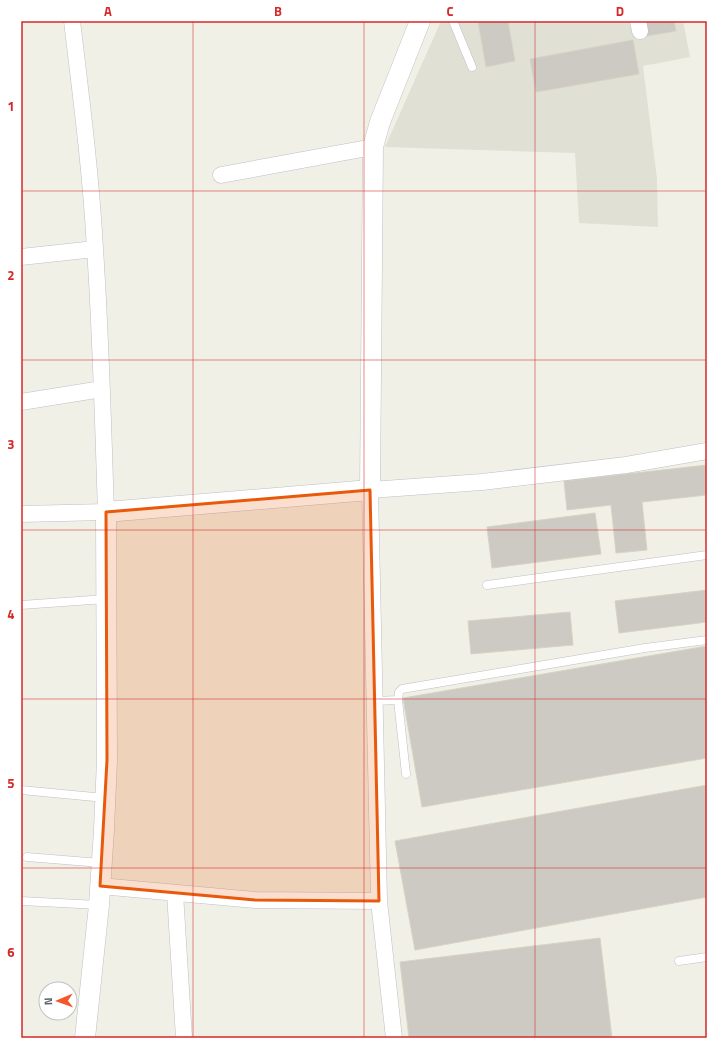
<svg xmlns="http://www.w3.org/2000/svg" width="728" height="1059" font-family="'Titillium Web',sans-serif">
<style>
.education{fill:#e1e0d5}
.building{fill:#cccac3;stroke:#d6d3c4}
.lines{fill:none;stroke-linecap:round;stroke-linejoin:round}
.service-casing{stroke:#bebfc6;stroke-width:9}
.minor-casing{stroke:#bebfc6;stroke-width:17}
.tertiary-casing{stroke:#bebfc6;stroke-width:21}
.service{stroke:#fff;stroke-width:8}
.minor{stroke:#fff;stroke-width:16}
.tertiary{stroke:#fff;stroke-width:20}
.marked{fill:#e8590c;fill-opacity:0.2;stroke:#e8590c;stroke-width:3;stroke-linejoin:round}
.grid{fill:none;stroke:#d62828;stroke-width:1;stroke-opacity:0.55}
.neatline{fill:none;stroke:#d62828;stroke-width:1.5}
.grid-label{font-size:13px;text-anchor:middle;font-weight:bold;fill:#d62828}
</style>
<rect width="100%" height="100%" fill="#f1f0e6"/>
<!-- education -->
<path class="education" d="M 441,21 L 683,21 L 690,57 L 643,66 L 657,179 L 658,227 L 579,223 L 575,153 L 385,147 Z"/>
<!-- building -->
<path class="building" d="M 478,21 L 508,21 L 515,61 L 486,67 Z
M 644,21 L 674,21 L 676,31 L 647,36 Z
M 633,40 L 639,74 L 536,92 L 530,59 Z
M 707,465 L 707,495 L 642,502 L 647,550 L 616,553 L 611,505 L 567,510 L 564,481 Z
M 595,513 L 601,554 L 492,568 L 487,527 Z
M 707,590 L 707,622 L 619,633 L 615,601 Z
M 570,612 L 573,645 L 471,654 L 468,621 Z
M 707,646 L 707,758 L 422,807 L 403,698 Z
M 707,785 L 707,897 L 415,950 L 395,841 Z
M 600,938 L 612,1038 L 409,1038 L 400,962 Z"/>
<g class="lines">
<!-- service casing -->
<g class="service-casing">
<path id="service" d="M 453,21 L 472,67
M 487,585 L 707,555
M 21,605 L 106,599
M 375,701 L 398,700
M 406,774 L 398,700 L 399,692 L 402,689 L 645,648 L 707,640
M 21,790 L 105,798
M 27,857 L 101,863
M 21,901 L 99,905
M 679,961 L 707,957"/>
</g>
<!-- minor casing -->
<g class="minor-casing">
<path id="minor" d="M 638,21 L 640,31
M 221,175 L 373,147
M 21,257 L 95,249
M 21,402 L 102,389
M 21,514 L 106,512 C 103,425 101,337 95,249 C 91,173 81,97 72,21
M 100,886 L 255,900 L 379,901
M 175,893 L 184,1038
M 394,1038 L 379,901 L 370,490 L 482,482 L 626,465 L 707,451"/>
</g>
<!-- tertiary casing -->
<g class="tertiary-casing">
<path id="tertiary" d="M 85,1038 L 99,905 L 104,830 L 107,760 L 106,512 L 370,490 L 373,147 L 380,122 L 420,21"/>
</g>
<!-- service -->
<use href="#service" class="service"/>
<!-- minor -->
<use href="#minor" class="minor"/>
<!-- tertiary -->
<use href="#tertiary" class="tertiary"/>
</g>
<!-- marked area -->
<path class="marked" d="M 370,490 L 379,901 L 255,900 L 100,886 L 107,760 L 106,512 Z"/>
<!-- grid -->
<path class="grid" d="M 193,21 L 193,1038M 364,21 L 364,1038M 535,21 L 535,1038M 21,191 L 707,191M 21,360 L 707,360M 21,530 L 707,530M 21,699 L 707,699M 21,868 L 707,868"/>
<!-- border -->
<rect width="728" height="1059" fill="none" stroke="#ffffff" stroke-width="44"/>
<!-- north arrow -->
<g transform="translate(58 1001) rotate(268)"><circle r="19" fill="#ffffff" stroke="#bfc0c3"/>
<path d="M0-3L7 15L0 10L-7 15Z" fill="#f3572a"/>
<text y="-6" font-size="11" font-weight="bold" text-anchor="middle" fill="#5e6168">N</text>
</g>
<rect x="22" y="22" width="684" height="1015" class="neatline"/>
<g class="grid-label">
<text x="108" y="16">A</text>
<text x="278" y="16">B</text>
<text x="450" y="16">C</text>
<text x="620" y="16">D</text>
<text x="11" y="111">1</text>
<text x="11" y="280">2</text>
<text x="11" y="449">3</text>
<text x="11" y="619">4</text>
<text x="11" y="788">5</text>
<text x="11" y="957">6</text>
</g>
</svg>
